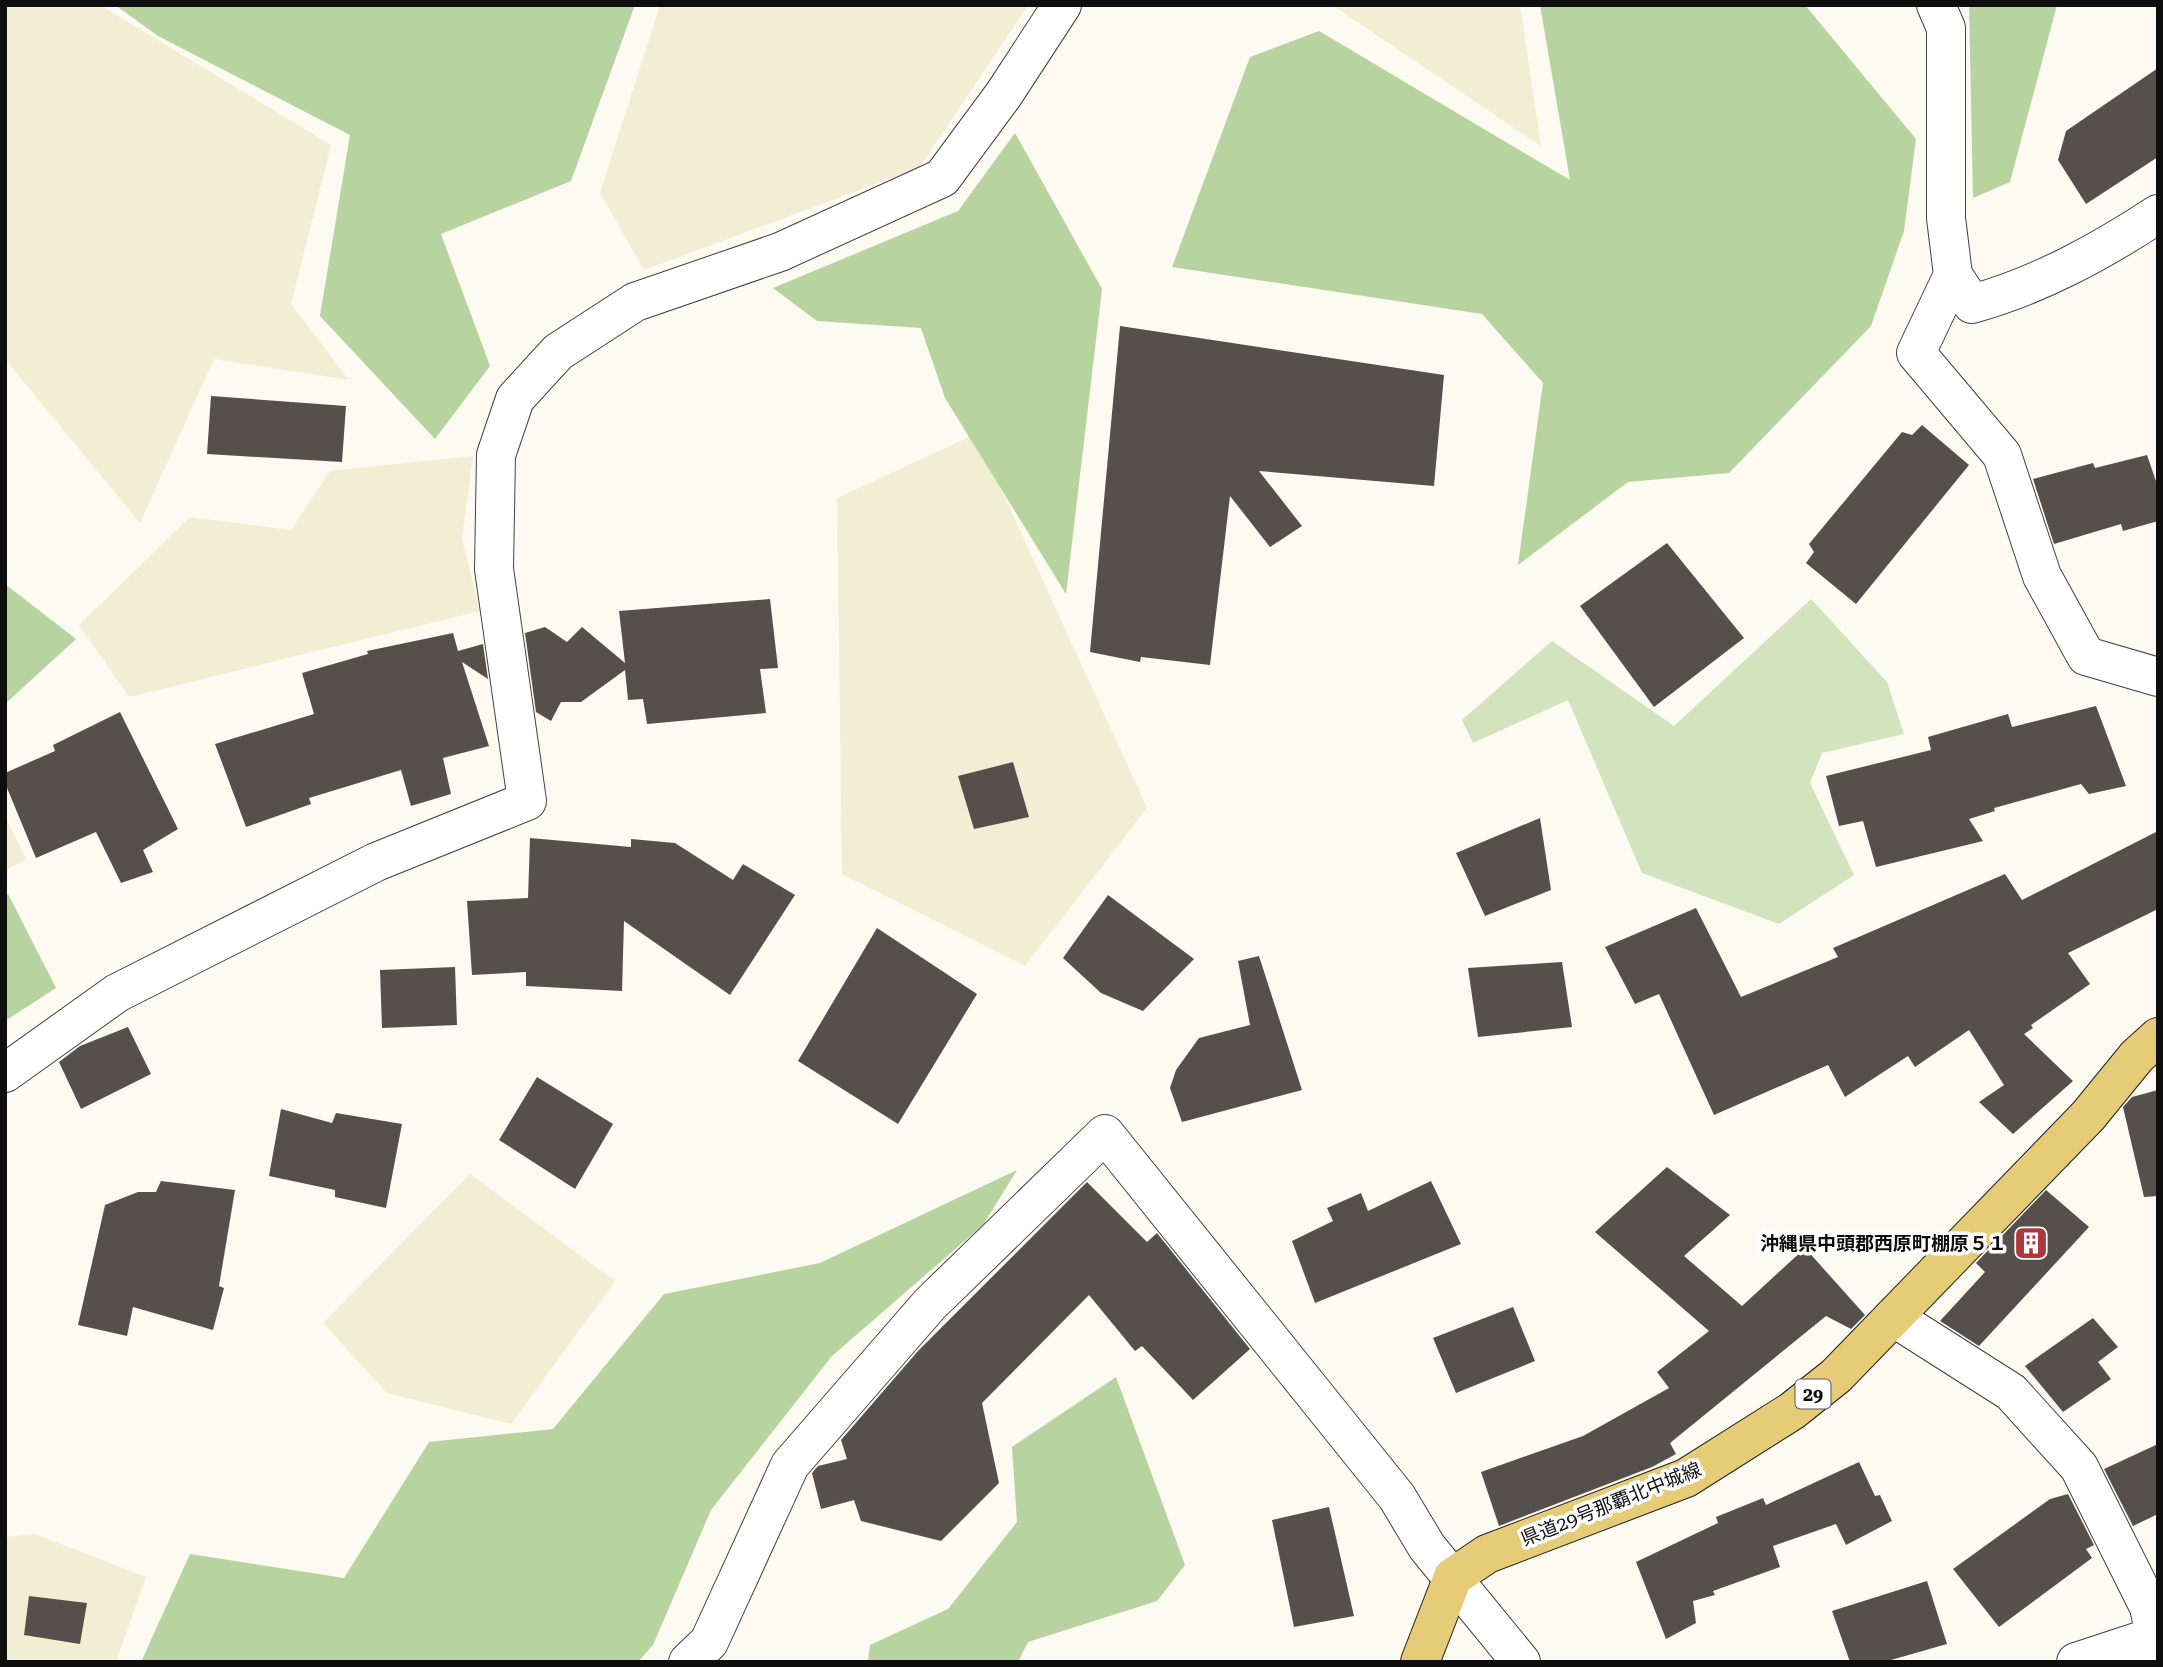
<svg xmlns="http://www.w3.org/2000/svg" width="2163" height="1667" font-family="'Roboto Serif','Noto Sans JP',serif">
<style>
.farmland{fill:#f1eed4}
.green{fill:#d2e4be}
.forest{fill:#b7d3a0}
.building{fill:#55504c}
.lines{fill:none;stroke-linecap:round;stroke-linejoin:round}
.minor-casing{stroke:#414141;stroke-width:40}
.primary-casing{stroke:#1f1f1f;stroke-width:40}
.minor{stroke:#fff;stroke-width:38}
.primary{stroke:#e7cc77;stroke-width:38}
.labels{text-anchor:middle;dominant-baseline:central;stroke-width:7;stroke-linejoin:round;paint-order:stroke}
.shield{fill:#fff;stroke:#565656;stroke-width:2}
.shield-label{font-size:18px;font-weight:bold;fill:#0e0e0e}
.poi-label{font-size:19px;font-weight:bold;fill:#0e0e0e;stroke:#fff;text-anchor:end}
.street-label{font-size:19px;fill:#0e0e0e;stroke:#fff}
</style>
<rect width="100%" height="100%" fill="#fdfbf1"/>
<!-- farmland -->
<path class="farmland" d="M 5,5 L 100,5 L 331,145 L 291,304 L 349,380 L 214,359 L 140,523 L 5,359 Z
M 660,5 L 1028,5 L 919,168 L 644,270 L 600,193 Z
M 1332,5 L 1520,5 L 1541,146 Z
M 976,434 L 1147,808 L 1025,966 L 842,874 L 837,498 Z
M 473,456 L 462,539 L 480,611 L 129,697 L 79,625 L 190,517 L 291,530 L 330,471 Z
M 5,816 L 26,859 L 5,871 Z
M 470,1174 L 615,1281 L 511,1424 L 387,1393 L 323,1323 Z
M 35,1534 L 146,1577 L 116,1662 L 5,1662 L 5,1537 Z"/>
<!-- green -->
<path class="green" d="M 1811,599 L 1887,682 L 1904,734 L 1822,753 L 1810,783 L 1854,875 L 1779,924 L 1642,873 L 1568,700 L 1473,743 L 1462,720 L 1552,641 L 1674,726 Z"/>
<!-- forest -->
<path class="forest" d="M 115,5 L 635,5 L 571,181 L 441,234 L 490,366 L 435,439 L 320,316 L 350,135 L 158,36 Z
M 1540,5 L 1805,5 L 1916,139 L 1904,231 L 1871,326 L 1729,473 L 1628,482 L 1518,565 L 1543,383 L 1482,314 L 1172,267 L 1250,57 L 1319,31 L 1570,180 Z
M 1969,5 L 2057,5 L 2010,182 L 1973,198 Z
M 1015,133 L 1102,289 L 1066,594 L 945,398 L 921,328 L 817,321 L 773,288 L 958,211 Z
M 5,584 L 76,639 L 5,704 Z
M 8,894 L 56,988 L 5,1021 L 5,896 Z
M 1017,1170 L 983,1225 L 832,1356 L 711,1510 L 653,1645 L 638,1662 L 141,1662 L 190,1554 L 344,1578 L 429,1442 L 553,1429 L 664,1294 L 820,1263 Z
M 1116,1377 L 1185,1565 L 1157,1601 L 1028,1642 L 1018,1662 L 868,1662 L 870,1645 L 948,1609 L 1017,1522 L 1012,1447 Z"/>
<!-- building -->
<path class="building" d="M 2158,68 L 2158,157 L 2086,204 L 2058,160 L 2066,131 Z
M 1120,326 L 1444,375 L 1434,486 L 1259,471 L 1302,526 L 1270,547 L 1230,496 L 1210,665 L 1141,657 L 1140,662 L 1090,652 Z
M 211,396 L 346,406 L 342,462 L 207,454 Z
M 1922,425 L 1969,465 L 1856,604 L 1806,563 L 1814,552 L 1809,544 L 1902,432 L 1912,435 Z
M 2147,455 L 2158,487 L 2158,521 L 2123,531 L 2121,524 L 2054,544 L 2033,479 L 2093,463 L 2095,468 Z
M 1667,543 L 1744,638 L 1654,707 L 1580,606 Z
M 770,599 L 778,668 L 760,669 L 766,713 L 647,724 L 643,699 L 628,700 L 625,670 L 581,702 L 561,702 L 551,721 L 536,712 L 525,633 L 545,627 L 567,642 L 582,627 L 625,663 L 619,611 Z
M 453,633 L 458,651 L 483,644 L 488,679 L 462,662 L 489,746 L 443,758 L 451,794 L 411,806 L 401,770 L 309,798 L 311,804 L 246,827 L 215,744 L 314,714 L 302,673 L 368,654 L 367,651 Z
M 2096,706 L 2126,786 L 2089,794 L 2081,784 L 1994,808 L 1995,811 L 1969,819 L 1983,841 L 1876,867 L 1863,821 L 1839,826 L 1826,776 L 1931,750 L 1928,737 L 2008,714 L 2012,727 Z
M 120,712 L 178,829 L 143,850 L 153,872 L 121,883 L 96,832 L 36,858 L 5,783 L 5,773 L 55,751 L 53,745 Z
M 1013,762 L 1029,817 L 974,829 L 958,776 Z
M 1540,818 L 1551,890 L 1485,916 L 1456,853 Z
M 2158,831 L 2158,909 L 2068,953 L 2090,984 L 2031,1025 L 2033,1028 L 2024,1034 L 2073,1081 L 2013,1134 L 1979,1102 L 2004,1085 L 1969,1030 L 1915,1067 L 1908,1056 L 1845,1097 L 1828,1065 L 1714,1115 L 1659,994 L 1635,1004 L 1605,947 L 1696,908 L 1741,997 L 1838,957 L 1833,948 L 2005,874 L 2022,900 Z
M 530,838 L 631,847 L 631,839 L 675,843 L 733,880 L 743,864 L 795,895 L 730,995 L 624,921 L 622,991 L 526,986 L 526,972 L 472,975 L 467,901 L 528,898 Z
M 1108,895 L 1194,959 L 1143,1011 L 1101,993 L 1063,958 Z
M 877,928 L 977,994 L 898,1124 L 798,1061 Z
M 1259,956 L 1302,1090 L 1182,1122 L 1170,1088 L 1176,1070 L 1199,1038 L 1250,1025 L 1238,961 Z
M 1562,962 L 1572,1027 L 1478,1037 L 1468,968 Z
M 455,967 L 457,1025 L 382,1028 L 380,970 Z
M 128,1027 L 151,1074 L 81,1109 L 59,1062 L 80,1046 Z
M 537,1077 L 613,1124 L 575,1189 L 499,1140 Z
M 2158,1090 L 2158,1196 L 2144,1197 L 2123,1107 L 2132,1097 Z
M 281,1109 L 332,1123 L 336,1113 L 402,1124 L 386,1208 L 335,1197 L 335,1190 L 269,1176 Z
M 1667,1167 L 1730,1215 L 1684,1256 L 1742,1306 L 1805,1248 L 1865,1315 L 1851,1329 L 1826,1316 L 1670,1443 L 1676,1454 L 1652,1467 L 1499,1526 L 1481,1472 L 1583,1436 L 1669,1388 L 1657,1372 L 1709,1331 L 1595,1232 Z
M 161,1181 L 235,1190 L 219,1286 L 224,1288 L 213,1330 L 133,1307 L 127,1336 L 78,1325 L 105,1205 L 138,1192 L 156,1192 Z
M 1431,1181 L 1461,1244 L 1315,1303 L 1292,1241 L 1333,1221 L 1327,1208 L 1361,1193 L 1368,1211 Z
M 1087,1182 L 1147,1242 L 1157,1233 L 1250,1349 L 1193,1400 L 1142,1346 L 1135,1351 L 1089,1295 L 982,1403 L 999,1483 L 941,1541 L 861,1521 L 854,1500 L 821,1509 L 812,1473 L 818,1466 L 847,1459 L 841,1440 L 918,1351 Z
M 2046,1190 L 2089,1227 L 1979,1346 L 1940,1321 L 1985,1272 L 1976,1263 Z
M 1513,1307 L 1535,1361 L 1456,1393 L 1433,1338 Z
M 2093,1318 L 2118,1347 L 2098,1362 L 2111,1379 L 2063,1412 L 2025,1366 Z
M 2158,1444 L 2158,1514 L 2133,1526 L 2104,1469 Z
M 1859,1462 L 1875,1496 L 1880,1495 L 1892,1521 L 1846,1545 L 1836,1524 L 1773,1546 L 1780,1567 L 1713,1591 L 1715,1595 L 1693,1601 L 1696,1623 L 1666,1639 L 1636,1562 L 1718,1523 L 1716,1517 L 1763,1498 L 1766,1505 Z
M 2068,1494 L 2094,1545 L 2086,1549 L 2092,1558 L 1999,1627 L 1953,1569 L 2050,1499 Z
M 1329,1507 L 1354,1616 L 1294,1627 L 1272,1520 Z
M 1927,1581 L 1947,1644 L 1884,1662 L 1850,1662 L 1832,1611 Z
M 29,1596 L 87,1603 L 80,1644 L 24,1635 Z"/>
<g class="lines">
<!-- minor casing -->
<g class="minor-casing">
<path id="minor" d="M 1936,5 L 1946,28 L 1946,218 L 1953,275 L 1972,304 C 2040,285 2100,252 2158,214
M 1953,275 L 1916,353 L 2002,455 L 2042,576 L 2086,656 L 2158,677
M 5,1073 L 117,993 L 376,862 L 527,801 L 494,569 L 496,455 L 515,399 L 558,352 L 635,302 L 780,252 L 942,178 L 1004,94 L 1062,5
M 1893,1317 L 2011,1392 L 2079,1467 L 2149,1607 L 2158,1650
M 688,1662 L 709,1642 L 790,1465 L 930,1304 L 1105,1134 L 1397,1497 L 1427,1547 L 1521,1662
M 2076,1662 L 2155,1636"/>
</g>
<!-- primary casing -->
<g class="primary-casing">
<path id="primary" d="M 1420,1662 L 1453,1577 L 1487,1554 L 1686,1478 L 1792,1411 L 1836,1376 L 2088,1116 L 2137,1056 L 2158,1037"/>
</g>
<!-- minor -->
<use href="#minor" class="minor"/>
<!-- primary -->
<use href="#primary" class="primary"/>
</g>
<!-- icons -->
<defs>
<g id="building-square" transform="scale(1.75)"><rect x="-9" y="-9" width="18" height="18" rx="4" fill="#ad373d" stroke="#fff"/><path d="M-4-6H4V6H1V3H-1V6H-4ZM-2.5-4.3h1.7v1.8h-1.7ZM.8-4.3h1.7v1.8H.8ZM-2.5-1h1.7V.8h-1.7ZM.8-1h1.7V.8H.8Z" fill="#fff"/></g>
</defs>
<g fill-rule="evenodd">
<use href="#building-square" x="2031" y="1243"/>
</g>
<g class="labels">
<!-- shield labels -->
<rect class="shield" x="1795.5" y="1379.5" width="35" height="29" rx="5"/>
<g class="shield-label">
<text x="1813" y="1394">29</text>
</g>
<!-- poi labels -->
<g class="poi-label">
<text x="2007" y="1243">沖縄県中頭郡西原町棚原５１</text>
</g>
<!-- street labels -->
<g class="street-label">
<text transform="translate(1611 1504) rotate(-22)">県道29号那覇北中城線</text>
</g>
</g>
<!-- border -->
<rect width="2163" height="1667" fill="none" stroke="#0e0e0e" stroke-width="14"/>
</svg>
